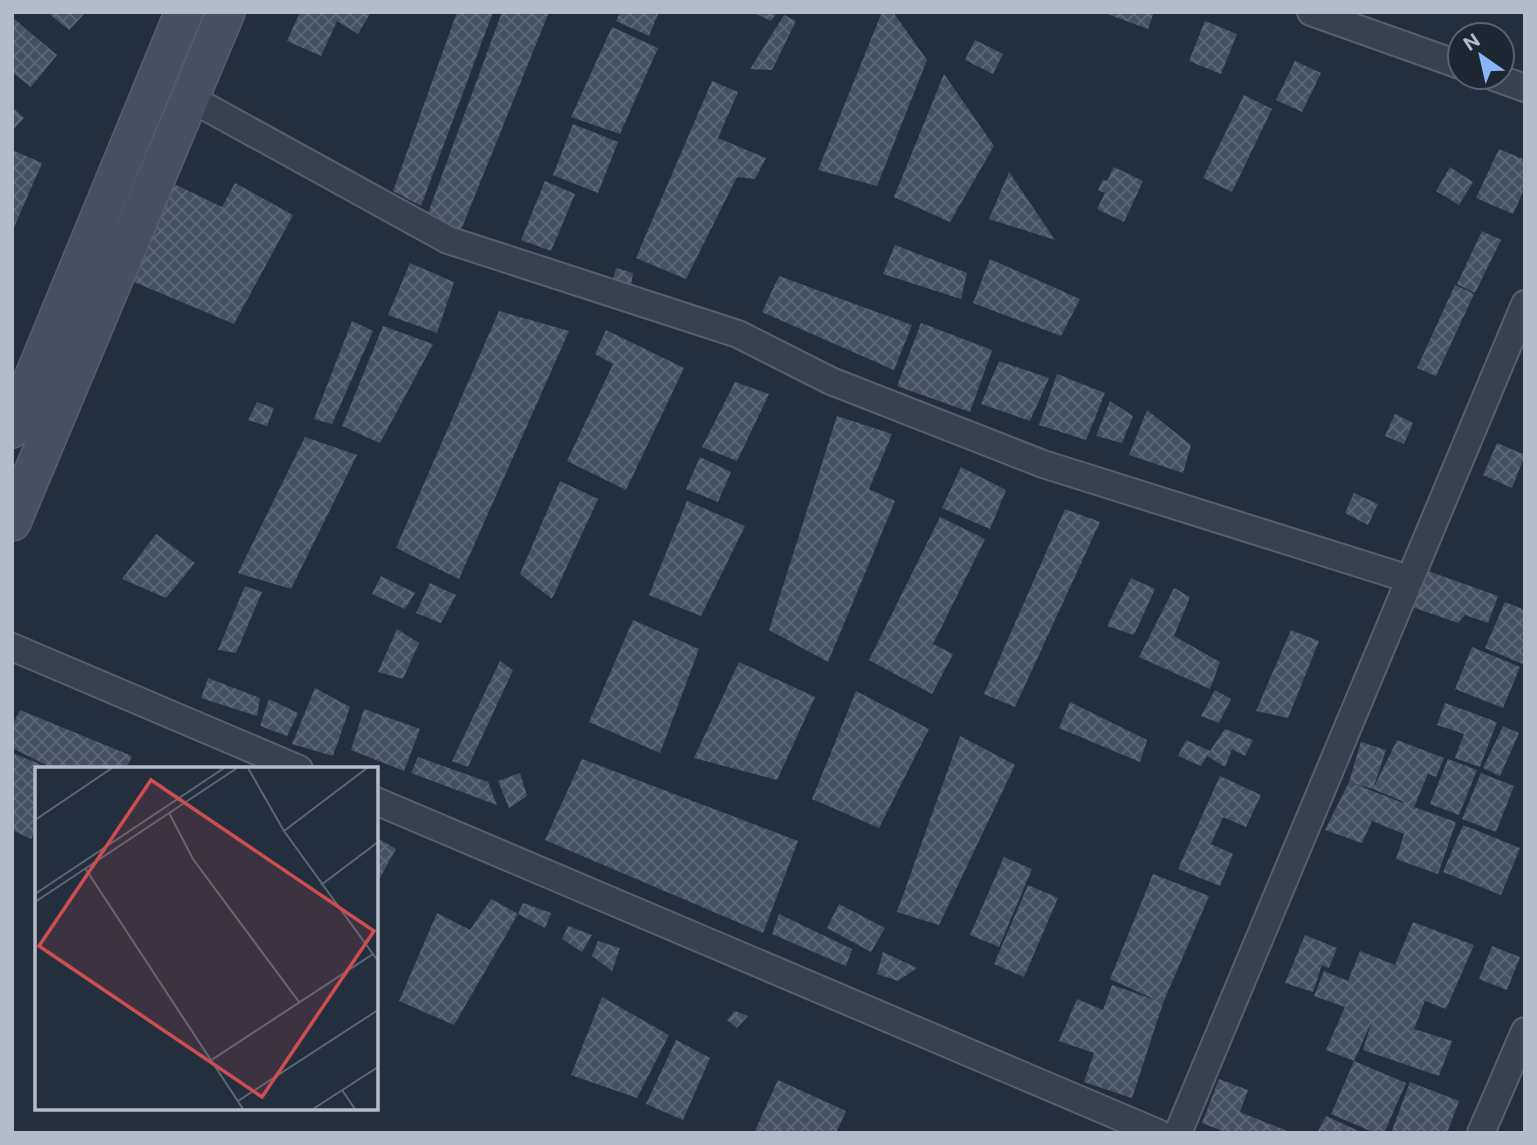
<svg xmlns="http://www.w3.org/2000/svg" width="1537" height="1145" font-family="'Public Sans',sans-serif">
<style>
.building{fill:url(#building-cross-hatch);fill-rule:evenodd}
.lines{fill:none;stroke-linecap:round;stroke-linejoin:round}
.minor-casing{stroke:#565f6c;stroke-width:30}
.secondary-casing{stroke:#565f6c;stroke-width:40}
.minor{stroke:#38414e;stroke-width:26}
.secondary{stroke:#465061;stroke-width:37}
.inset-road{fill:none;stroke:#5e6776;stroke-width:2}
.view{fill:#ce4d50;fill-opacity:0.15;stroke:#ce4d50;stroke-width:3.5}
.inset-edge{fill:none;stroke:#b4bcc9;stroke-width:3.5}
</style>
<defs>
<pattern id="building-cross-hatch" width="8" height="8" patternUnits="userSpaceOnUse" patternTransform="scale(1.75)"><rect width="8" height="8" fill="#455162"/><path d="M0 0l8 8M0 8l8-8" fill="none" stroke="#5d6877"/></pattern>
</defs>
<rect width="100%" height="100%" fill="#242f3e"/>
<!-- building -->
<path class="building" d="M 47,12 L 82,12 L 84,14 L 69,30 Z
M 300,12 L 371,12 L 358,34 L 337,21 L 321,56 L 287,41 Z
M 457,12 L 493,12 L 421,206 L 393,191 Z
M 502,12 L 549,12 L 461,230 L 427,216 Z
M 620,12 L 659,12 L 649,36 L 616,21 Z
M 752,12 L 777,12 L 771,21 Z
M 882,12 L 893,12 L 927,60 L 877,186 L 818,170 Z
M 1102,12 L 1154,12 L 1148,29 Z
M 784,15 L 796,21 L 772,70 L 750,69 Z
M 12,17 L 57,55 L 31,87 L 12,72 Z
M 1205,21 L 1237,34 L 1221,74 L 1189,61 Z
M 612,27 L 658,48 L 620,134 L 571,117 Z
M 975,40 L 1003,54 L 993,74 L 965,60 Z
M 1295,61 L 1321,73 L 1302,112 L 1276,100 Z
M 944,74 L 994,146 L 950,222 L 894,197 Z
M 712,81 L 738,92 L 718,138 L 766,158 L 755,179 L 737,177 L 686,279 L 636,258 Z
M 1244,95 L 1272,109 L 1232,192 L 1203,178 Z
M 12,107 L 24,118 L 12,131 Z
M 573,124 L 618,142 L 598,193 L 553,175 Z
M 1499,149 L 1525,160 L 1525,187 L 1513,214 L 1476,198 Z
M 12,150 L 42,163 L 12,232 Z
M 1114,167 L 1143,181 L 1124,222 L 1097,209 L 1105,193 L 1098,190 L 1103,180 L 1107,181 Z
M 1450,167 L 1473,182 L 1459,205 L 1436,191 Z
M 1009,172 L 1055,240 L 989,219 Z
M 545,181 L 575,194 L 551,251 L 521,240 Z
M 235,183 L 293,215 L 234,324 L 134,282 L 174,184 L 222,207 Z
M 1482,231 L 1501,240 L 1475,293 L 1457,284 Z
M 895,245 L 967,273 L 961,299 L 883,274 Z
M 990,259 L 1080,299 L 1061,336 L 973,303 Z
M 410,263 L 454,282 L 437,333 L 388,315 Z
M 616,268 L 633,273 L 631,285 L 613,280 Z
M 779,276 L 912,325 L 894,370 L 762,312 Z
M 1455,285 L 1474,294 L 1436,376 L 1417,368 Z
M 499,311 L 569,331 L 459,579 L 396,548 Z
M 352,321 L 373,331 L 332,424 L 314,419 Z
M 921,323 L 992,350 L 970,412 L 897,386 Z
M 383,326 L 433,344 L 380,443 L 342,426 Z
M 606,330 L 684,368 L 626,490 L 567,461 L 613,364 L 595,354 Z
M 999,361 L 1049,378 L 1030,421 L 981,404 Z
M 1057,374 L 1105,393 L 1086,440 L 1039,425 Z
M 735,382 L 769,394 L 737,461 L 702,447 Z
M 1110,401 L 1133,416 L 1122,443 L 1096,436 Z
M 257,402 L 274,408 L 267,426 L 248,420 Z
M 1147,410 L 1191,445 L 1183,473 L 1129,455 Z
M 1395,414 L 1413,423 L 1404,444 L 1385,436 Z
M 837,416 L 892,434 L 869,489 L 895,501 L 828,662 L 769,630 Z
M 305,437 L 357,455 L 291,589 L 238,573 Z
M 1497,443 L 1525,455 L 1512,488 L 1483,475 Z
M 700,457 L 731,472 L 718,502 L 686,489 Z
M 961,467 L 1006,490 L 990,529 L 942,508 Z
M 560,481 L 598,499 L 552,599 L 520,574 Z
M 1354,493 L 1378,504 L 1368,525 L 1345,513 Z
M 687,501 L 745,526 L 701,616 L 649,595 Z
M 1065,509 L 1100,522 L 1015,707 L 984,694 Z
M 940,517 L 985,539 L 933,644 L 953,654 L 932,694 L 869,660 Z
M 156,534 L 195,563 L 166,598 L 122,579 Z
M 1425,570 L 1498,596 L 1488,623 L 1465,615 L 1458,623 L 1412,607 Z
M 381,576 L 415,593 L 405,609 L 372,594 Z
M 1131,578 L 1155,589 L 1134,635 L 1107,626 Z
M 430,583 L 456,595 L 441,623 L 416,613 Z
M 245,586 L 262,592 L 236,653 L 218,650 Z
M 1174,588 L 1190,597 L 1174,636 L 1220,662 L 1210,689 L 1139,657 Z
M 1505,602 L 1525,610 L 1525,665 L 1485,648 Z
M 633,620 L 699,649 L 660,753 L 589,722 Z
M 397,629 L 419,643 L 403,679 L 378,672 Z
M 1291,630 L 1319,641 L 1288,718 L 1256,711 Z
M 1472,647 L 1520,667 L 1503,708 L 1455,689 Z
M 500,661 L 513,670 L 468,767 L 452,761 Z
M 739,662 L 815,697 L 777,780 L 694,758 Z
M 208,678 L 260,698 L 257,716 L 201,698 Z
M 315,688 L 350,707 L 333,756 L 292,744 Z
M 1215,690 L 1231,699 L 1219,723 L 1201,716 Z
M 856,691 L 929,729 L 879,828 L 812,799 Z
M 269,699 L 298,713 L 287,736 L 260,726 Z
M 1070,702 L 1147,740 L 1140,762 L 1059,728 Z
M 1445,703 L 1497,722 L 1480,767 L 1455,758 L 1464,734 L 1437,725 Z
M 364,709 L 420,729 L 404,771 L 351,750 Z
M 20,710 L 132,756 L 126,769 L 54,769 L 12,748 L 12,726 Z
M 1503,726 L 1519,733 L 1500,776 L 1483,768 Z
M 1225,729 L 1253,740 L 1245,756 L 1232,749 L 1225,767 L 1207,756 L 1201,766 L 1178,756 L 1186,740 L 1210,751 Z
M 960,736 L 1015,765 L 939,925 L 897,912 Z
M 1397,740 L 1444,758 L 1436,777 L 1428,774 L 1414,807 L 1456,822 L 1438,874 L 1396,859 L 1404,834 L 1372,821 L 1362,843 L 1325,830 L 1349,782 L 1361,742 L 1386,750 L 1373,789 ZM 1352,783 L 1373,789 L 1404,802 L 1403,803 Z
M 12,753 L 52,769 L 37,769 L 37,825 L 31,839 L 12,830 Z
M 418,757 L 488,782 L 497,805 L 411,773 Z
M 582,759 L 798,841 L 763,933 L 545,840 Z
M 1448,759 L 1477,770 L 1459,815 L 1430,804 Z
M 520,773 L 527,796 L 509,808 L 498,781 Z
M 1481,773 L 1514,786 L 1496,832 L 1462,819 Z
M 1220,776 L 1261,795 L 1246,827 L 1223,817 L 1216,833 L 1211,844 L 1233,854 L 1220,886 L 1178,869 Z
M 1463,825 L 1520,848 L 1501,895 L 1443,872 Z
M 376,837 L 396,849 L 376,885 Z
M 1004,857 L 1032,869 L 999,947 L 970,935 Z
M 1153,874 L 1209,896 L 1163,1003 L 1132,1098 L 1084,1082 L 1094,1053 L 1059,1041 L 1077,999 L 1103,1010 L 1112,985 L 1158,1001 L 1110,979 Z
M 1028,885 L 1058,898 L 1024,977 L 994,964 Z
M 491,899 L 518,914 L 454,1025 L 399,1001 L 437,913 L 470,930 Z
M 523,903 L 551,913 L 545,928 L 518,914 Z
M 839,904 L 885,928 L 871,952 L 827,928 Z
M 779,914 L 852,949 L 846,966 L 772,934 Z
M 1413,922 L 1474,945 L 1446,1009 L 1425,1001 L 1414,1029 L 1452,1041 L 1439,1076 L 1363,1050 L 1372,1021 L 1354,1061 L 1326,1050 L 1345,1007 L 1314,996 L 1324,971 L 1348,981 L 1360,951 L 1395,965 Z
M 568,926 L 592,935 L 582,952 L 562,939 Z
M 1305,935 L 1337,948 L 1329,968 L 1322,965 L 1313,992 L 1285,983 Z
M 598,941 L 620,948 L 612,971 L 592,956 Z
M 1492,946 L 1520,957 L 1507,990 L 1479,979 Z
M 883,952 L 917,968 L 898,981 L 877,974 Z
M 602,997 L 669,1035 L 637,1098 L 571,1075 Z
M 735,1011 L 748,1016 L 737,1028 L 727,1020 Z
M 676,1040 L 710,1058 L 683,1120 L 646,1104 Z
M 1354,1061 L 1406,1083 L 1384,1133 L 1375,1133 L 1331,1114 Z
M 1219,1079 L 1248,1090 L 1240,1112 L 1292,1133 L 1227,1133 L 1202,1123 Z
M 778,1080 L 846,1111 L 836,1133 L 754,1133 Z
M 1410,1082 L 1459,1101 L 1447,1133 L 1391,1133 Z
M 1326,1116 L 1363,1133 L 1317,1133 Z"/>
<g class="lines">
<!-- minor casing -->
<g class="minor-casing">
<path id="minor" d="M 1311,12 L 1460,65
M 1494,77 L 1525,88
M 190,98 L 448,240 L 738,334 L 831,381 L 1043,464 L 1409,579
M 12,647 L 299,769
M 376,801 L 1158,1133
M 1178,1133 L 1525,304
M 1481,1133 L 1525,1031"/>
</g>
<!-- secondary casing -->
<g class="secondary-casing">
<path id="secondary" d="M 12,429 L 184,12
M 12,522 L 226,12"/>
</g>
<!-- minor -->
<use href="#minor" class="minor"/>
<!-- secondary -->
<use href="#secondary" class="secondary"/>
</g>
<!-- overview -->
<g transform="translate(35 767)">
<rect width="343" height="343" fill="#242f3e"/>
<path class="inset-road" d="M 213,1 L 249,64 L 343,194M 134,46 L 158,92 L 264,235M 0,53 L 77,1M 249,64 L 332,1M 50,101 L 208,342M 286,118 L 343,75M 0,127 L 189,1M 0,135 L 202,1M 175,294 L 338,187M 307,323 L 320,342M 203,334 L 343,243M 278,342 L 343,300"/>
<path class="view" d="M 116,13 L 339,164 L 227,330 L 4,179 Z"/>
<rect width="343" height="343" class="inset-edge"/>
</g>
<!-- border -->
<rect width="1537" height="1145" fill="none" stroke="#b4bcc9" stroke-width="28"/>
<!-- north arrow -->
<g transform="translate(1481 56) rotate(326)"><circle r="33" fill="#1d2633" stroke="#59626f" stroke-width="2"/>
<path d="M0-5L12 26L0 18L-12 26Z" fill="#8ab4f8"/>
<text y="-10" font-size="19" font-weight="bold" text-anchor="middle" fill="#b4bcc9">N</text>
</g>
</svg>
